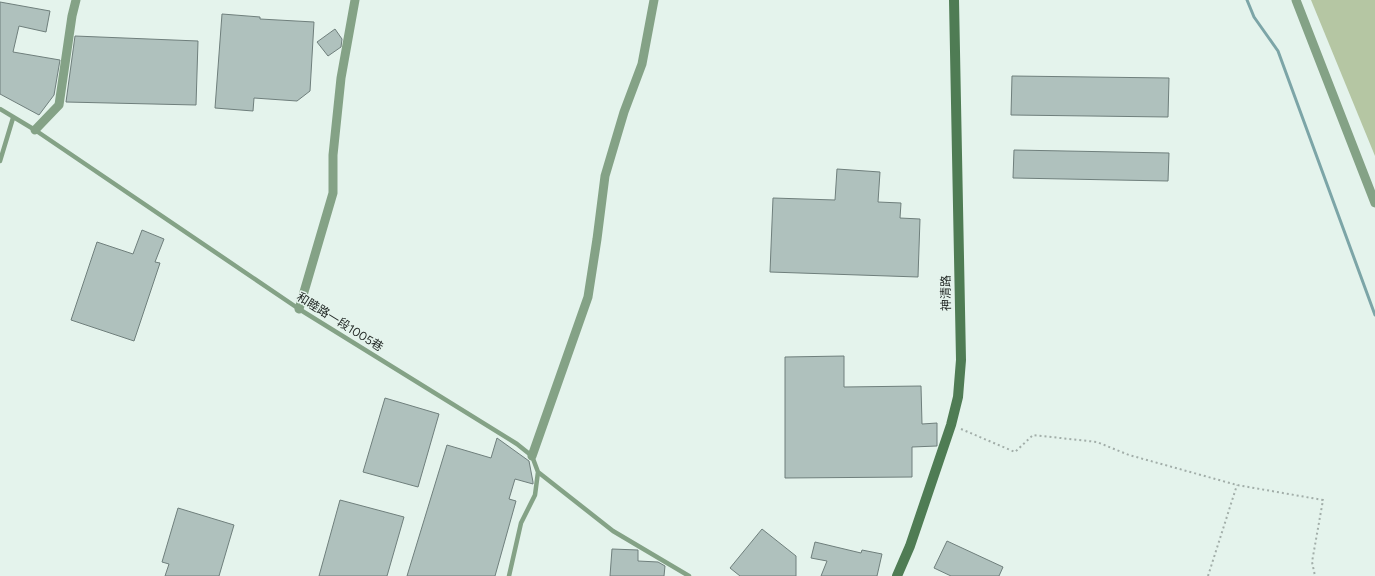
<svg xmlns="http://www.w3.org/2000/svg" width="1375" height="576" font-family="Figtree,'Noto Sans TC',sans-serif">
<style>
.green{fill:#b5c6a3}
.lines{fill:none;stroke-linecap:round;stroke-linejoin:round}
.stream{stroke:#7ca5a7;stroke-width:3}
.building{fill:#afc1bd;stroke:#6f7f7c}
.path{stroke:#a2aea9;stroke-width:2;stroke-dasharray:2 3;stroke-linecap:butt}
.lane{stroke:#84a286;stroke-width:4.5}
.street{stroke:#84a286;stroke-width:9}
.secondary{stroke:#4f7c54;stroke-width:10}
.labels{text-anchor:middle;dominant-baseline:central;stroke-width:3;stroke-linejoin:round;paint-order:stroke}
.street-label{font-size:12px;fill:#1f2522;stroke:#e4f3ec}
</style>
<rect width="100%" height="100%" fill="#e4f3ec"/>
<!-- green -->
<path class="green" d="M 1311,0 L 1375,0 L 1375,156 Z"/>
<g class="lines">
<!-- stream -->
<path class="stream" d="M 1247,0 L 1254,17 L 1278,51 L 1375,315"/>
</g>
<!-- building -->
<path class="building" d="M 0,2 L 50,11 L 46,32 L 19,26 L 13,52 L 60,60 L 54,95 L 39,115 L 0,94 Z
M 222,14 L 260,17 L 260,19 L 314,22 L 310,91 L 297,101 L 254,98 L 253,111 L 215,108 Z
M 335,29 L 342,39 L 341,47 L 328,56 L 317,42 Z
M 75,36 L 198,41 L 196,105 L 66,102 Z
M 1012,76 L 1169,78 L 1168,117 L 1011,115 Z
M 1014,150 L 1169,153 L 1168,181 L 1013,178 Z
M 837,169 L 880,172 L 878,202 L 901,203 L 900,218 L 920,219 L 918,277 L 770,272 L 773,198 L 835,200 Z
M 142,230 L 164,239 L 155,262 L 160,263 L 134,341 L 71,320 L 97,242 L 133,254 Z
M 844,356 L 844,387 L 921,386 L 922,424 L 937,423 L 937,446 L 912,447 L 912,477 L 785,478 L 785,357 Z
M 385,398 L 439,414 L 418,487 L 363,472 Z
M 497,438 L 529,461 L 533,482 L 533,484 L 515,479 L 509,499 L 516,501 L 495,576 L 407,576 L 447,445 L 491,458 Z
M 340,500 L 404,517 L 387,576 L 319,576 Z
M 178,508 L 234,525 L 219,576 L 165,576 L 169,564 L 162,562 Z
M 762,529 L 796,556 L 796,576 L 740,576 L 730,568 Z
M 947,541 L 1003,567 L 999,576 L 951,576 L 934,568 Z
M 815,542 L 861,553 L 862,550 L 882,554 L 877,576 L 821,576 L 827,561 L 811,558 Z
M 612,549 L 638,550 L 638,561 L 658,562 L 665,566 L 664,576 L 610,576 Z"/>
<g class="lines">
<!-- path -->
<path class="path" d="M 961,429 L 1015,452 L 1033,435 L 1097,442 L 1129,455 L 1237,485 L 1323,500 L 1312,562 L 1315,576
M 1208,576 L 1237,485"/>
<!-- lane -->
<path class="lane" d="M 0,109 L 35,130 L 299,309 L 517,444 L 532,456 L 538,472 L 535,495 L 521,523 L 509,576
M 0,161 L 13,118
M 538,472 L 613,531 L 689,576"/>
<!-- street -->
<path class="street" d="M 1296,0 L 1375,203
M 35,130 L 59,105 L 72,16 L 76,0
M 299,309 L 333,193 L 333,155 L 341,78 L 355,0
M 532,456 L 588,297 L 597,239 L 605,176 L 624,112 L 642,64 L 654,0"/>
<!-- secondary -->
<path class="secondary" d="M 897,576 L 910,546 L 951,425 L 958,397 L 961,360 L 954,0"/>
</g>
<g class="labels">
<!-- street labels -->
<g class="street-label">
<text transform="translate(946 293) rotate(-91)">神清路</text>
<text transform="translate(340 322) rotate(32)">和睦路一段1005巷</text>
</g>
</g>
</svg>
